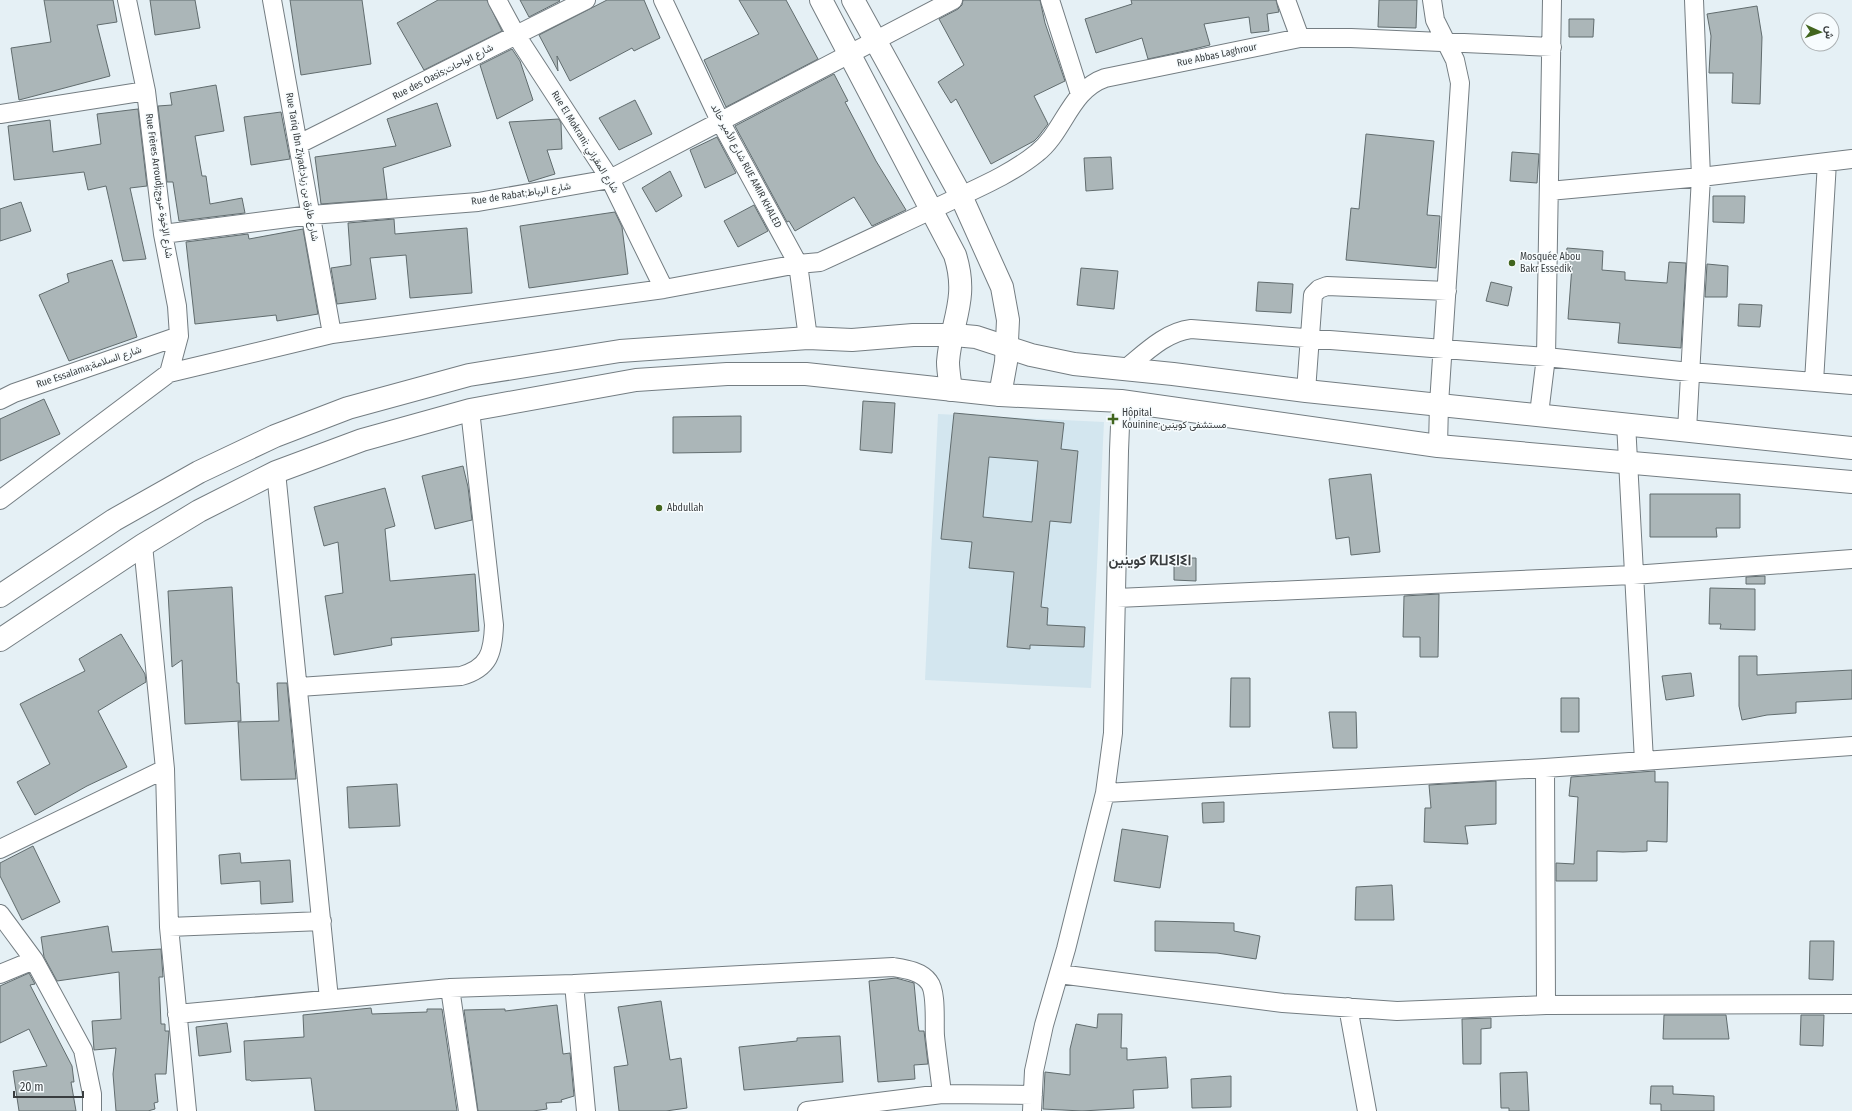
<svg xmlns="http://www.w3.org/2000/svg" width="1852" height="1111" font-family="'Fira Sans Condensed',Vazirmatn,'Noto Sans Tifinagh',sans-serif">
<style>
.built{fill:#d3e6ef}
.building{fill:#abb6b8;stroke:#616c6e;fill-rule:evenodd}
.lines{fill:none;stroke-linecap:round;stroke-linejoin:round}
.minor-casing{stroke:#747d82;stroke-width:20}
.secondary-casing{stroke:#747d82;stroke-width:24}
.trunk-casing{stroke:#747d82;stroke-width:24}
.minor{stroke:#fff;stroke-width:18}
.secondary{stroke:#fff;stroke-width:22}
.trunk{stroke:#fff;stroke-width:22}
.poi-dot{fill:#41651e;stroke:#f7fcfe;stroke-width:1.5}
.labels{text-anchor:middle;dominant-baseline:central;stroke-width:3;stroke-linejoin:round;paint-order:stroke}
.street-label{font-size:10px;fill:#393d3f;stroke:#f7fcfe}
.poi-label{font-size:10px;fill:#393d3f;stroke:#f7fcfe;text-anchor:start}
.district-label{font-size:14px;font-weight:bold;fill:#393d3f;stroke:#f7fcfe}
</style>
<rect width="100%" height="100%" fill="#e5f0f5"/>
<!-- built -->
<path class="built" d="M 938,414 L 1104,422 L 1091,688 L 925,680 Z"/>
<!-- building -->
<path class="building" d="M 44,0 L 113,0 L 117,22 L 97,25 L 110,76 L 19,100 L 11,48 L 51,42 Z
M 150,0 L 195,0 L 200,28 L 155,35 Z
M 290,0 L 362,0 L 371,64 L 301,75 Z
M 438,0 L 487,0 L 502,31 L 424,70 L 397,23 Z
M 520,0 L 559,0 L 560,1 L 529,17 Z
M 607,0 L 644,0 L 660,38 L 634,51 L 632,48 L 570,81 L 557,56 L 558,71 L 539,35 Z
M 739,0 L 786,0 L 818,59 L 726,107 L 704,60 L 759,34 Z
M 963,0 L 1040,0 L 1045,23 L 1065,81 L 1034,96 L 1048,124 L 1038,137 L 1034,141 L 991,164 L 956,99 L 951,103 L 938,82 L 964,65 L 939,19 L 958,9 L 962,5 Z
M 1131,0 L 1276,0 L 1279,12 L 1267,14 L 1269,31 L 1251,33 L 1249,17 L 1204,24 L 1210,45 L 1194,49 L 1148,59 L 1142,38 L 1096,53 L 1085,19 L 1132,4 Z
M 1379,0 L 1417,0 L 1416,28 L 1378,27 Z
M 1757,6 L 1762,37 L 1760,104 L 1732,103 L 1733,73 L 1709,73 L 1711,36 L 1707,14 Z
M 1569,19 L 1594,19 L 1593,37 L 1569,37 Z
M 512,49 L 520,61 L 533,100 L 497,119 L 480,65 Z
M 834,74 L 848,101 L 845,102 L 876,161 L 906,210 L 872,226 L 854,197 L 795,231 L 789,221 L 787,222 L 735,126 Z
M 216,85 L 224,131 L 195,136 L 202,176 L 206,176 L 210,204 L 242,198 L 245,213 L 179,221 L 173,182 L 167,182 L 158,106 L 172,105 L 170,93 Z
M 635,100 L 652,134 L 619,150 L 599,118 Z
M 437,103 L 451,146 L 383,168 L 387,199 L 321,204 L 315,157 L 396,146 L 387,119 Z
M 138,109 L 147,186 L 130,188 L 146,259 L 123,261 L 106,186 L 88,190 L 84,172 L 14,180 L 8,126 L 50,120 L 53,152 L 101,144 L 97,114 Z
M 281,112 L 290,159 L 251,165 L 244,117 Z
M 559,119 L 561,123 L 562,149 L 547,150 L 555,174 L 529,182 L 509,122 Z
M 1366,134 L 1434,141 L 1427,215 L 1440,216 L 1436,268 L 1346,260 L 1351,208 L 1359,209 Z
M 717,137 L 736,173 L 705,188 L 690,150 Z
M 1512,152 L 1539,154 L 1537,183 L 1510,181 Z
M 1111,157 L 1113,189 L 1086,191 L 1084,158 Z
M 670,171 L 682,196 L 656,212 L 642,188 Z
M 1713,196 L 1745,196 L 1744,223 L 1713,222 Z
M 21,202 L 31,231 L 0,241 L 0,209 Z
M 754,205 L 768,231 L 738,247 L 724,221 Z
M 615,212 L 622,227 L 628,274 L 529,288 L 520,226 Z
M 394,219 L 395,234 L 467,228 L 472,293 L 410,298 L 406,255 L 370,258 L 376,299 L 337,304 L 331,268 L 351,265 L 348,223 Z
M 303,229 L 318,314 L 277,321 L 276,315 L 195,324 L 186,242 L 248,234 L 249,239 Z
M 1567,248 L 1603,251 L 1602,270 L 1625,272 L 1625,280 L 1667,283 L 1669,262 L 1686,263 L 1681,348 L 1618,343 L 1620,323 L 1568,319 L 1572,266 L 1565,266 Z
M 112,260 L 137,337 L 69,361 L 39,295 L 69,282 L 67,274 Z
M 1707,264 L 1728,266 L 1727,297 L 1705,297 Z
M 1081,268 L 1118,271 L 1114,309 L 1077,305 Z
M 1258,282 L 1293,284 L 1291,313 L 1256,311 Z
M 1491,282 L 1512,287 L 1508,306 L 1486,301 Z
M 1739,304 L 1762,305 L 1760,327 L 1738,326 Z
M 44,399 L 60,434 L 0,461 L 0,419 Z
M 863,401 L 895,403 L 892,453 L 860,450 Z
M 954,413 L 1064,423 L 1061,449 L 1078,451 L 1071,523 L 1050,521 L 1041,607 L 1048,608 L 1047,625 L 1085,627 L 1084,647 L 1030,645 L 1030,649 L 1007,647 L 1014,572 L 969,568 L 972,542 L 941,539 ZM 989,457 L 1038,461 L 1032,522 L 983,517 Z
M 741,416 L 741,452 L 673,453 L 673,417 Z
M 463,466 L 468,487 L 472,520 L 435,529 L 422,476 Z
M 1371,474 L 1380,552 L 1351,555 L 1349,537 L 1336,539 L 1329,479 Z
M 385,488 L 395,526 L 385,529 L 390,581 L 475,574 L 479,631 L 391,638 L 392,645 L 334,655 L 325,596 L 343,593 L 338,542 L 324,546 L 314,507 Z
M 1650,494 L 1740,494 L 1740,528 L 1716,528 L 1717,537 L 1650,537 Z
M 1174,558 L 1196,558 L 1196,581 L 1174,580 Z
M 1765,576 L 1765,584 L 1746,584 L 1746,577 Z
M 232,587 L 237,683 L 239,683 L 241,721 L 185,724 L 182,660 L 172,667 L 168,591 Z
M 1710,588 L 1755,589 L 1755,630 L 1720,629 L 1721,624 L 1709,624 Z
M 1439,594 L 1438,657 L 1420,657 L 1420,637 L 1403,637 L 1404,596 Z
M 121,634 L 145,674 L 146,682 L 98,711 L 127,767 L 87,786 L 35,815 L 17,782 L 50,764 L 20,704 L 85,671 L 79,659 Z
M 1739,656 L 1757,656 L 1757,675 L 1852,670 L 1852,699 L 1796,702 L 1796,713 L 1767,715 L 1742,720 L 1739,706 Z
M 1691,673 L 1694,696 L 1666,700 L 1662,676 Z
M 1231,678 L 1250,678 L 1250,727 L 1230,727 Z
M 277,683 L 287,683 L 296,779 L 241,780 L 238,722 L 279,721 Z
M 1561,698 L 1579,698 L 1579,732 L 1561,732 Z
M 1329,712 L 1356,712 L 1357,748 L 1333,748 Z
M 1655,771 L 1655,782 L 1668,782 L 1667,842 L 1647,841 L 1647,851 L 1623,852 L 1597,851 L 1597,881 L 1556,881 L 1556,863 L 1574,864 L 1578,797 L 1569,796 L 1571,777 Z
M 1496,781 L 1496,824 L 1465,826 L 1468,844 L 1424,842 L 1425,808 L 1431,808 L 1429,785 Z
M 397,784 L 400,826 L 349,828 L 347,787 Z
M 1224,802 L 1224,822 L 1203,823 L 1202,803 Z
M 1122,829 L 1168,836 L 1160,888 L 1114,881 Z
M 33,846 L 60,902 L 22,920 L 0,876 L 0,863 Z
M 240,853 L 241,863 L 290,860 L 293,902 L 261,904 L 260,881 L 221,884 L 219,855 Z
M 1392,885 L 1394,920 L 1355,920 L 1356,887 Z
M 1155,921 L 1234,923 L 1234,931 L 1260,936 L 1256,959 L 1217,953 L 1155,951 Z
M 108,926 L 112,952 L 161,949 L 163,977 L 159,977 L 161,1024 L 165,1024 L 165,1031 L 169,1031 L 166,1074 L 155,1074 L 158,1102 L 154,1103 L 155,1109 L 148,1111 L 116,1111 L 113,1074 L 116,1048 L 94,1050 L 92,1021 L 121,1019 L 119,972 L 57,981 L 44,957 L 41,937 Z
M 1810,941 L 1834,941 L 1833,980 L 1809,979 Z
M 29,973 L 35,984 L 30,985 L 72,1066 L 74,1082 L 71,1082 L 76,1111 L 19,1111 L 13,1071 L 47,1066 L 29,1029 L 0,1043 L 0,986 Z
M 896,978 L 914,983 L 918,1025 L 919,1031 L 924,1031 L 928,1064 L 914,1065 L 915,1079 L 878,1082 L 869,981 Z
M 661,1001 L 670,1060 L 681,1058 L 687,1108 L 666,1111 L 619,1111 L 614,1067 L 628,1065 L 618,1007 Z
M 557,1005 L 563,1054 L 570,1053 L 574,1096 L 561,1100 L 562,1102 L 546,1103 L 547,1109 L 533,1111 L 478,1111 L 464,1010 L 505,1009 L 505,1011 Z
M 371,1008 L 372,1014 L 427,1012 L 427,1009 L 442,1009 L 457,1111 L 315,1111 L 311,1078 L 251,1081 L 250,1080 L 246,1080 L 244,1041 L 304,1037 L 303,1015 Z
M 1098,1014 L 1122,1014 L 1121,1048 L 1127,1048 L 1127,1060 L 1166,1057 L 1168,1088 L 1133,1090 L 1134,1108 L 1082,1111 L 1043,1109 L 1045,1072 L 1070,1075 L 1070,1049 L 1076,1024 L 1097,1028 Z
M 1664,1015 L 1726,1015 L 1729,1039 L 1663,1039 Z
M 1801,1015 L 1824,1015 L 1823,1046 L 1800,1045 Z
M 1491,1018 L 1491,1028 L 1481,1029 L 1481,1064 L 1463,1064 L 1462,1019 Z
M 227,1023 L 231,1052 L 199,1056 L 196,1027 Z
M 840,1036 L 843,1082 L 744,1090 L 739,1047 L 797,1041 L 797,1038 Z
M 1527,1072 L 1529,1111 L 1509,1111 L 1509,1108 L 1501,1108 L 1500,1073 Z
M 1231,1076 L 1231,1107 L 1192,1108 L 1191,1079 Z
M 1651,1086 L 1673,1086 L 1673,1094 L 1714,1096 L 1714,1111 L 1661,1111 L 1661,1104 L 1650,1104 Z"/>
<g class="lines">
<!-- minor casing -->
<g class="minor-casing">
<path id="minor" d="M 127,0 L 146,91 L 163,234 L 177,306 L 179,336 L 169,373
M 272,0 L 332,334
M 497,0 L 516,35 L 610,179 L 664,289
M 663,0 L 720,121 L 798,264 L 808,338
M 1050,0 L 1080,94
M 1286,0 L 1300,38
M 1432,0 L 1435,20 L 1455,60 L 1460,83 L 1439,404 L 1438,446
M 0,114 L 146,91
M 299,144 L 586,0
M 1549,191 L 1701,177 L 1852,159
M 163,234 L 311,215 L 478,202 L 610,179 L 953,0
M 1124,370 C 1144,354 1165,332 1191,329 L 1546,357 L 1690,372 L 1852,385
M 1814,382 L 1827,162
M 1306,391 L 1313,295 L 1319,289 L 1327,286 L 1447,291
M 0,400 L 14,393 L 179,336
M 1539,414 L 1546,357 L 1552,0
M 1626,423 L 1644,761
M 1687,430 L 1701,177 L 1694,0
M 276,472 L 329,999
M 0,500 L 169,373 L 332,334 L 664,289 L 798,264 L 820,262 C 862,243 903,223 944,204 C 975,189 1010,175 1037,153 C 1064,132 1070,90 1105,78 L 1300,38 L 1351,38 L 1552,47
M 143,545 L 165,769 L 169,927 L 187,1111
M 1117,598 L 1633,575 L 1852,559
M 299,687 L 461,676 C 489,668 493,653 494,625 L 470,410
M 1545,768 L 1546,1005
M 1105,793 L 1545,768 L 1852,746
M 0,849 L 165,769
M 0,914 L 34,960 L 83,1050 L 92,1094 L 92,1111
M 169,927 L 322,921
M 0,974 L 34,960
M 1059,974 L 1283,1003 L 1397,1011 L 1546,1005 L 1852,1004
M 574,984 L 586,1111
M 450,988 L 468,1111
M 1348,1007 L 1367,1111
M 177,1014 L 450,988 L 574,984 L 893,967 C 905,969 921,971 929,982 C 937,992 934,1023 935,1036 C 937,1056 940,1075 942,1094
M 807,1111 L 942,1094 L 1033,1095
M 1032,1111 L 1034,1071 L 1044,1025 L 1066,949 L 1105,793 L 1113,733 L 1119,451 L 1121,401"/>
</g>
<!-- secondary casing -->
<g class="secondary-casing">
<path id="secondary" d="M 821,0 L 955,255 C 969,299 951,321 948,362 C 948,371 950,381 951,390
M 853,0 L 961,196 L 1002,287 L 1008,320 L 1006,362 L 1000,395"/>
</g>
<!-- trunk casing -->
<g class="trunk-casing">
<path id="trunk" d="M 0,596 L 114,520 L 199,472 L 275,436 L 348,408 L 469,375 L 620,351 L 808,338 L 852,340 L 913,335 L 954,335 L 976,337 L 1031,355 L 1074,364 L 1173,374 L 1306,391 L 1852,448
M 0,640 L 143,545 L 199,511 L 276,472 L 362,440 L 470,410 L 636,380 L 727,374 L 806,374 L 1000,395 L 1121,401 L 1438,446 L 1852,482"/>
</g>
<!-- minor -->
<use href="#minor" class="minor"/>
<!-- secondary -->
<use href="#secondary" class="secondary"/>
<!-- trunk -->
<use href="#trunk" class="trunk"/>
</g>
<!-- markers -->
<g class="poi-dot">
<circle cx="1512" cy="263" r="4"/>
<path d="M1111 413h4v4h4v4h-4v4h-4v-4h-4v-4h4z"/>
<circle cx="659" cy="508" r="4"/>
</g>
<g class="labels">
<!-- street labels -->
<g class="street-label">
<text transform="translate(1217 55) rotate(-12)">Rue Abbas Laghrour</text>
<text transform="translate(443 72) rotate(-27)">Rue des Oasis;شارع الواحات</text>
<text transform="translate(585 142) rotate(58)">Rue El Mokrani; شارع المقراني</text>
<text transform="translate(746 166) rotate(62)">شارع الأمير خالد RUE AMIR KHALED</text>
<text transform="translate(302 167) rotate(80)">Rue Tariq Ibn Ziyad;شارع طارق بن زياد</text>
<text transform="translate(159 186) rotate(82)">Rue Frères Arroudj;شارع الإخوة عروج</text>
<text transform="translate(521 194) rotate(-9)">Rue de Rabat;شارع الرباط</text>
<text transform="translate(89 367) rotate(-19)">Rue Essalama;شارع السلامة</text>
</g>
<!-- poi labels -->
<g class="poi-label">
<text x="1520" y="257">Mosquée Abou<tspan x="1520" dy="12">Bakr Essedik</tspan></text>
<text x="1122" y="413">Hôpital<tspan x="1122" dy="12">Kouinine;مستشفى كوينين</tspan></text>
<text x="667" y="508">Abdullah</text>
</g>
<!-- district labels -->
<g class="district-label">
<text x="1150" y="560">كوينين ⴽⵡⵉⵏⵉⵏ</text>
</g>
</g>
<!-- north arrow -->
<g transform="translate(1820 32) rotate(93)"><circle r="19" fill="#f7fcfe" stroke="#abb0b2"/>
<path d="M0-3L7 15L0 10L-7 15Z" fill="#41651e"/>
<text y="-6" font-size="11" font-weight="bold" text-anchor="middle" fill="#393d3f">ش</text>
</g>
<!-- scale -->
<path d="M14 1091v6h69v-6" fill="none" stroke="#393d3f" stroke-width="2"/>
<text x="20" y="1091" font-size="12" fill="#393d3f" stroke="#f7fcfe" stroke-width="3" paint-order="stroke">20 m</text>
</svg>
